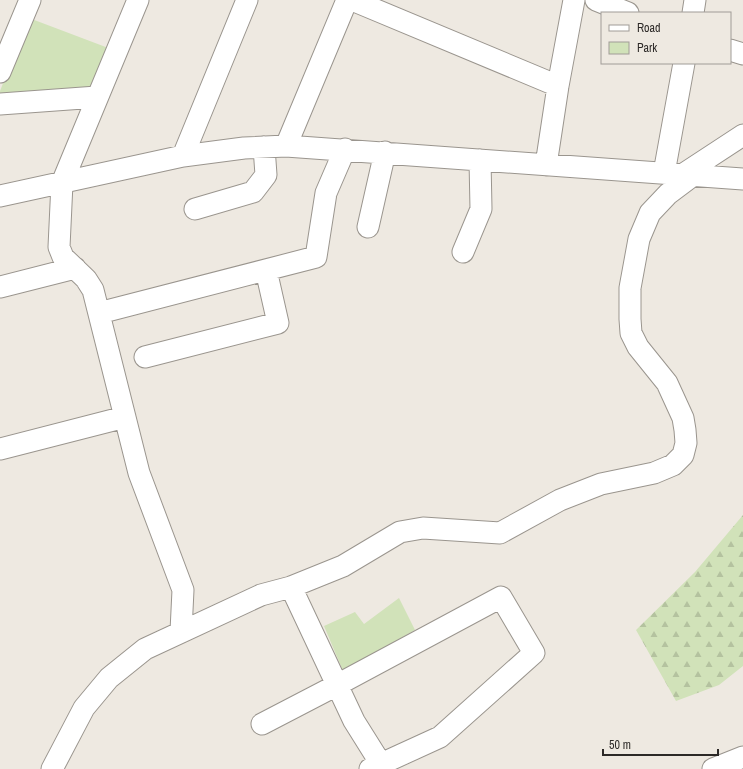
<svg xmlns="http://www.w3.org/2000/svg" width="743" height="769" font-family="'Archivo Narrow',sans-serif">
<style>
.forest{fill:url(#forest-firs)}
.green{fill:#d1e2b9}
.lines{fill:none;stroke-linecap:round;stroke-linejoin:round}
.minor-casing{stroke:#9a958e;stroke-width:23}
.minor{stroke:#fff;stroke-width:21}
</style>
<defs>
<pattern id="forest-firs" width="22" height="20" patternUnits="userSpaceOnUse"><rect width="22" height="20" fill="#d1e2b9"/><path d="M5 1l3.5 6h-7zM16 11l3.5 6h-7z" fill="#b4c29f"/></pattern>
</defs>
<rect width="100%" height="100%" fill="#eee9e1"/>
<!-- forest -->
<path class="forest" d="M 743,515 L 743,666 L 719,685 L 676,701 L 636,630 L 695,572 Z"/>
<!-- green -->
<path class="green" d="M 29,18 L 111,49 L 92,91 L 0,95 L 0,91 Z
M 399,598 L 415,630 L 343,671 L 324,626 L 355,612 L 364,624 Z"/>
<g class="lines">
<!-- minor casing -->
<g class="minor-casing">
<path id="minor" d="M 138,0 L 62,183 L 59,247 L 63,257 L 86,279 L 93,290 L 139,473 L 183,590 L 181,631
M 352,0 L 558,86
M 596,0 L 628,13
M 693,13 L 695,0
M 730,50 L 743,54
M 0,72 L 30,0
M 0,104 L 97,97
M 286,146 L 347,0
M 183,156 L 247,0
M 546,165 L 558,86 L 574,0
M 664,173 L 684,63
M 682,175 L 743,135
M 0,196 L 183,156 L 244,148 L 286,146 L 743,179
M 195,209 L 253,192 L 266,175 L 264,147
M 368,227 L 385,152
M 463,252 L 481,209 L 480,160
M 0,287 L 75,268
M 99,313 L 316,257 L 326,193 L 345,149
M 145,357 L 278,323 L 266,270
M 0,449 L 125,417
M 291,587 L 354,721 L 381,764
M 262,724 L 337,685 L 501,597 L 534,653 L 440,737 L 370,769
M 52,769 L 84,708 L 109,678 L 145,649 L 261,595 L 291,587 L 343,566 L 400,532 L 423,528 L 500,533 L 560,500 L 601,484 L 654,473 L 673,465 L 683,455 L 686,443 L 685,430 L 683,418 L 667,383 L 638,347 L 631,333 L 630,319 L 630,288 L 639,239 L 650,213 L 668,194 L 692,176
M 713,769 L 743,757"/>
</g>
<!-- minor -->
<use href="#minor" class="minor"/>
</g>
<!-- legend -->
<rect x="601" y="12" width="130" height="52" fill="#eee9e1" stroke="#a09c97"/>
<rect x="609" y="25" width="20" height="6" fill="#ffffff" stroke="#a09c97"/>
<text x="637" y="32" font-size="12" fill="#2c2927">Road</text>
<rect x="609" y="42" width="20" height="12" fill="#d1e2b9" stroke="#a09c97"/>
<text x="637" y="52" font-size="12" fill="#2c2927">Park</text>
<!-- scale -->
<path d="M603 749v6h115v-6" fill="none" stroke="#2c2927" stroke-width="2"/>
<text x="609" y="749" font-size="12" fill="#2c2927" stroke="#eee9e1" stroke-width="3" paint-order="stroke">50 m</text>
</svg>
